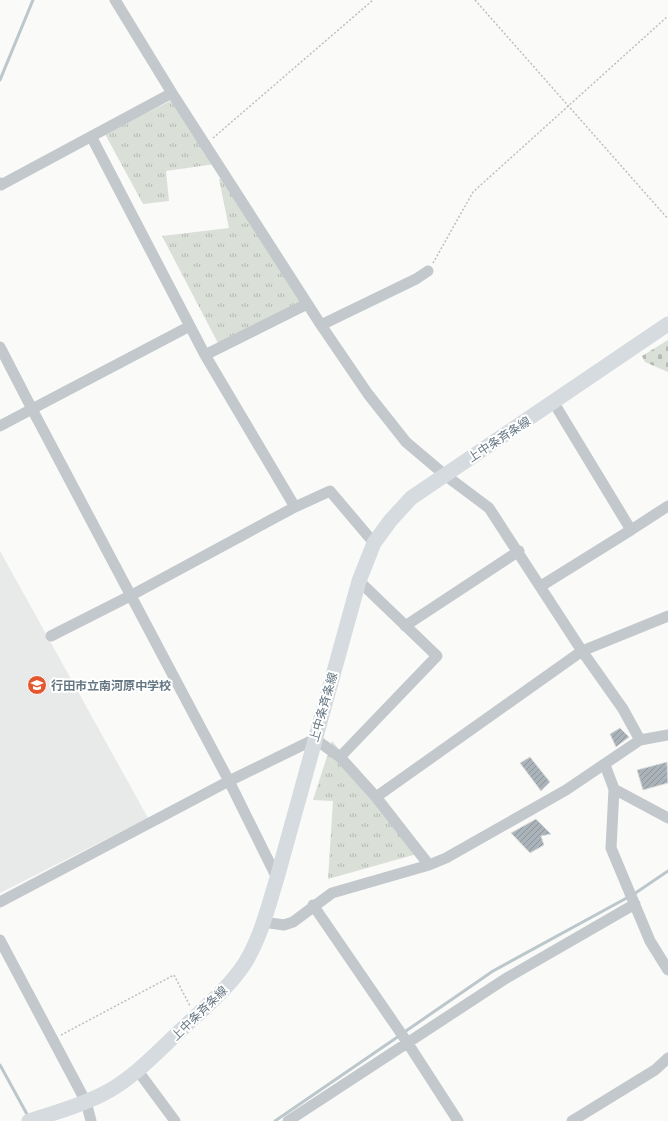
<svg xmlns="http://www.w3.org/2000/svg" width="668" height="1121" font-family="Cabin,'Noto Sans JP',sans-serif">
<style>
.built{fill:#e8e9e9}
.grass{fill:url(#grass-tufts)}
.cemetery{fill:url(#cemetery-stones)}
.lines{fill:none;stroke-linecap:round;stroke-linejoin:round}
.stream{stroke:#bbc7cb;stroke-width:3}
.building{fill:url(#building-hatch);stroke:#dcdcda}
.path{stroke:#bbbfc2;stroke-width:1.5;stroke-dasharray:2 2;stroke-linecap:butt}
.street{stroke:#c3c8cc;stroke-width:11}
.secondary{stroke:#d6dbdf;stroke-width:15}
.labels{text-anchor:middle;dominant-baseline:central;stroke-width:4;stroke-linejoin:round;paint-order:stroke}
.street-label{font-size:12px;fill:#657683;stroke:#fff}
.poi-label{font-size:12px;font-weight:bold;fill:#657683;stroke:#fff;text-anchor:start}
</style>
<defs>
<pattern id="grass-tufts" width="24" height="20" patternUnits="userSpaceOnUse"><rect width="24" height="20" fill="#dadfd7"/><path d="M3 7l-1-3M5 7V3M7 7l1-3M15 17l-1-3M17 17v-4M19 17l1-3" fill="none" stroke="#b4b9b4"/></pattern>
<pattern id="cemetery-stones" width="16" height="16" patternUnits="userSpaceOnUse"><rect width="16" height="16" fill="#dadfd7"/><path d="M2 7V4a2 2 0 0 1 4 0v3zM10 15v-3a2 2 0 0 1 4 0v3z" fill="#b4b9b4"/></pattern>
<pattern id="building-hatch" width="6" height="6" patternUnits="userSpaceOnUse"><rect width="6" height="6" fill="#aab3b9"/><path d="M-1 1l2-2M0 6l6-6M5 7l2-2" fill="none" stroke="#8e969c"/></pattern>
</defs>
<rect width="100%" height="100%" fill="#fafaf8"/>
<!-- built -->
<path class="built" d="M 0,551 L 148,818 L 0,893 Z"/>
<!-- grass -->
<path class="grass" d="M 178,97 L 222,163 L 166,171 L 169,201 L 143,204 L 105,134 Z
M 232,177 L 308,299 L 219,345 L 162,236 L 229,228 L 219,179 Z
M 332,741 L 424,852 L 328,879 L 333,801 L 313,800 Z"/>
<!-- cemetery -->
<path class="cemetery" d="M 668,340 L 668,372 L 645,362 L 642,356 Z"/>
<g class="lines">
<!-- stream -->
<path class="stream" d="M 0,80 L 33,0
M 403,1033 L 493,971 L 634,894 L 668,871
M 0,1065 L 28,1116
M 275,1121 L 399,1036"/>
</g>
<!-- building -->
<path class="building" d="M 620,728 L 629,737 L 616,747 L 610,734 Z
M 530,757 L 550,782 L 541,791 L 520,763 Z
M 667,762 L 668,783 L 643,790 L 637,770 Z
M 536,819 L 551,834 L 541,836 L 544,845 L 530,853 L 511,833 Z"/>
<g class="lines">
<!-- path -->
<path class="path" d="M 475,0 L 668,219
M 213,138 L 373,0
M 433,263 L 473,192 L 668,16
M 61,1035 L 174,975 L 190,1006"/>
<!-- street -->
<path class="street" d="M 115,0 L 172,93 L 321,325
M 92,138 L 205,355 L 295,507
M 0,183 L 1,185 L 172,93
M 428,271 L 416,279 L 321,325 L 368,394 L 406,442 L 445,475 L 489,508 L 582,651 L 623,709 L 640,740
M 0,347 L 32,409 L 190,326
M 205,355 L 307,304
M 0,426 L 32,409 L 229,781 L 0,902
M 631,530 L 668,506
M 541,586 L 631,530 L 554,403
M 405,626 L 519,551
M 51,636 L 130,596 L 295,507 L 330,491 L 374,543
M 340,757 L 437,656 L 359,581
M 605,765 L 614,789 L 668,818
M 614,789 L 611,848 L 650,941 L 668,970
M 376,797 L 582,651 L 668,616
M 277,878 L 229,781 L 315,739 L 340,757 L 376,797 L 429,865
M 313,905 L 407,1042 L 458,1121
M 263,922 L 284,925 L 293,922 L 332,893 L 429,865 L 446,858 L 566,790 L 640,740 L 668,735
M 0,940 L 86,1102 L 91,1121
M 138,1071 L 175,1121
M 288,1121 L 505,979 L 635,904
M 572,1121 L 655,1070 L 668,1058"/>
<!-- secondary -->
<path class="secondary" d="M 29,1121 C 54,1113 80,1106 103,1094 C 134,1078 157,1052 182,1029 C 204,1008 229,988 245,963 C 261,937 268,907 277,878 L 359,581 L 374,543 L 390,521 L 411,498 L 668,324"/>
</g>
<!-- icons -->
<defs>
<g id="school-disc" transform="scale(1)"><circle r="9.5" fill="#e4572e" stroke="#fff"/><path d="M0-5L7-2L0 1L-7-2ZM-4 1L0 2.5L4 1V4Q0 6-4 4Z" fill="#fff"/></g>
</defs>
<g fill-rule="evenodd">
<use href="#school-disc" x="37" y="685"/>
</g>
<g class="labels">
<!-- street labels -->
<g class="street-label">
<text transform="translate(499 439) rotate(-33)">上中条斉条線</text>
<text transform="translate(323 707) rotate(-74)">上中条斉条線</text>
<text transform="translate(199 1013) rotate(-44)">上中条斉条線</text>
</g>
<!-- poi labels -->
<g class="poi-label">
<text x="51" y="685">行田市立南河原中学校</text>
</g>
</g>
</svg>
